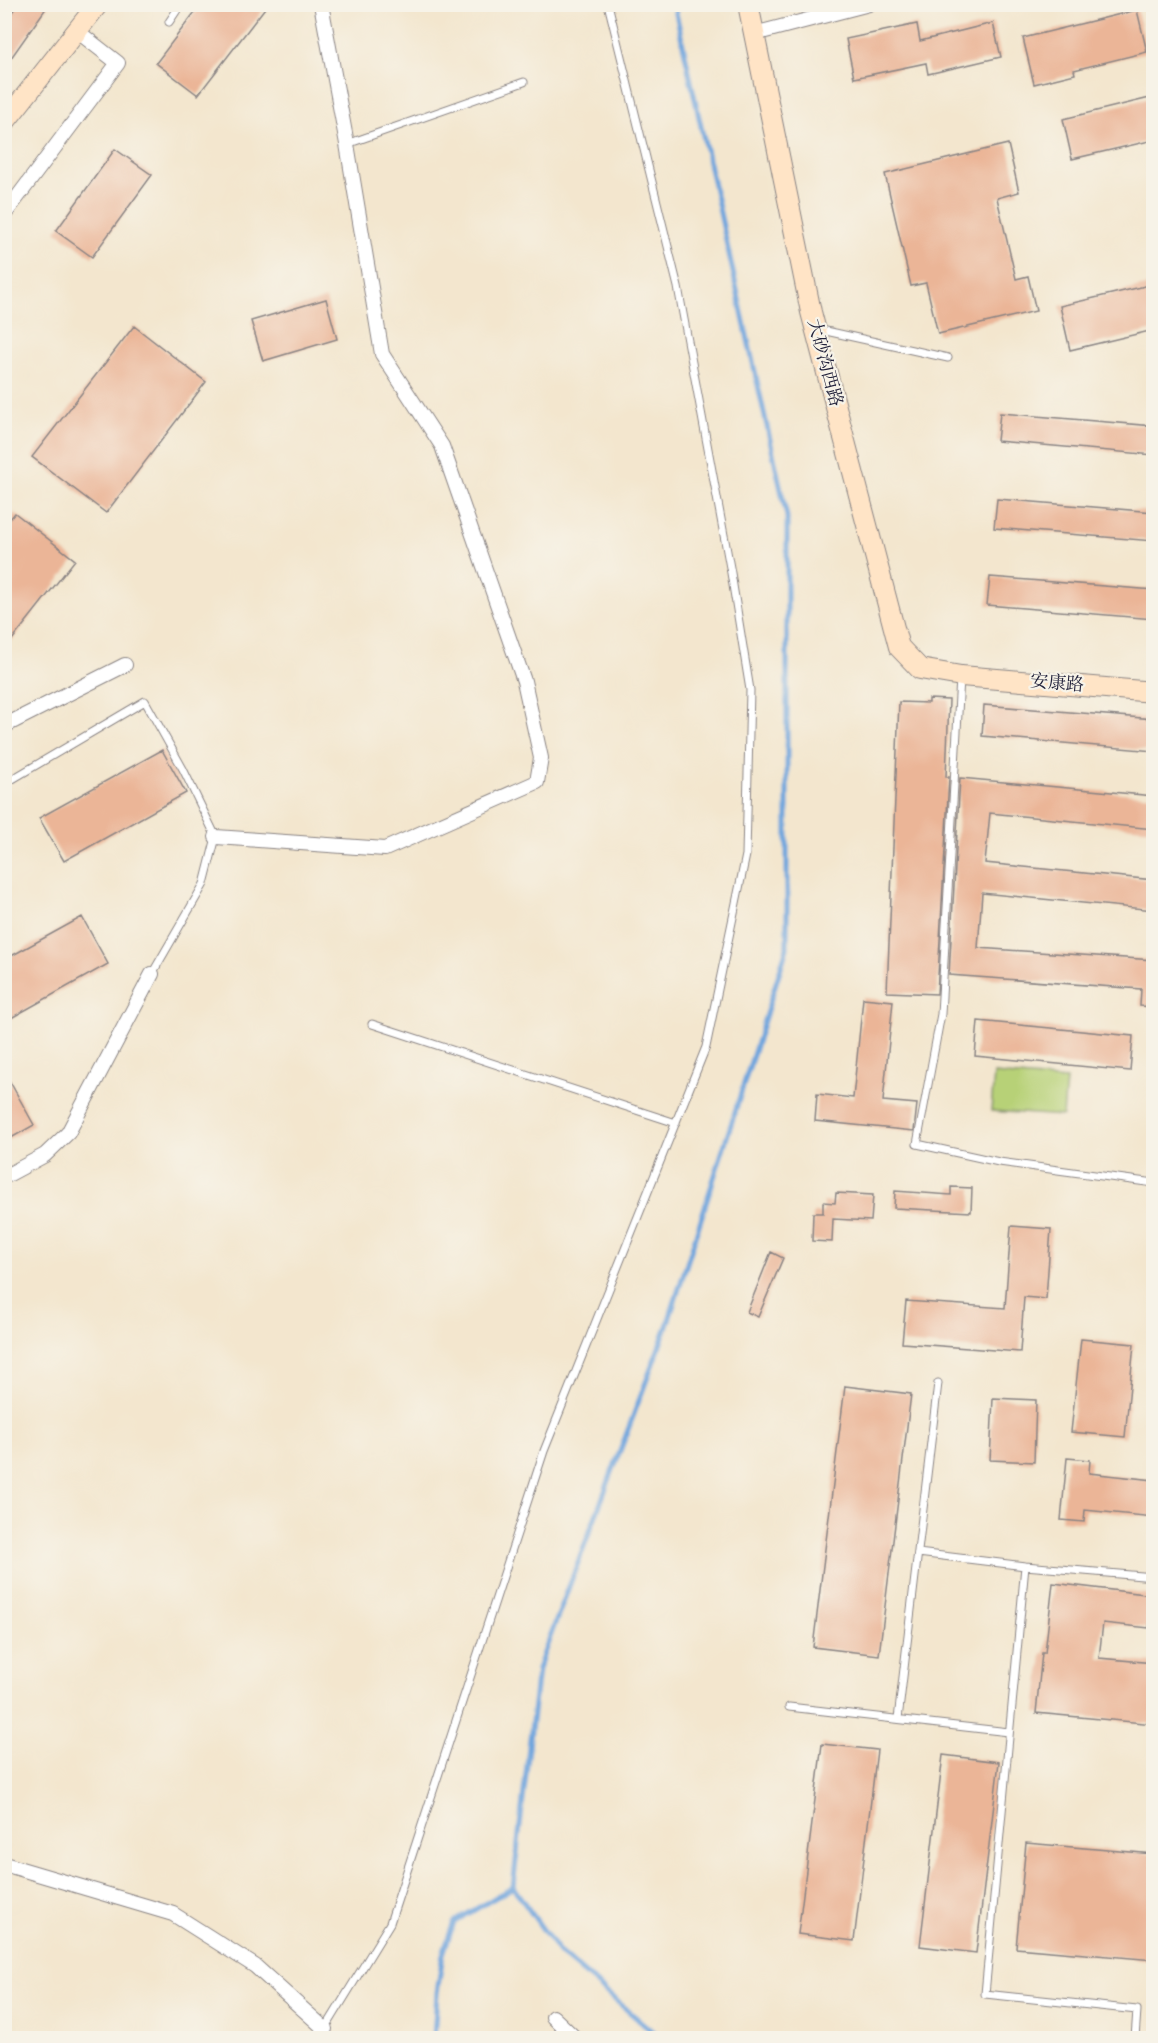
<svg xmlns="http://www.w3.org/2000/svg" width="1158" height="2043" font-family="'IM FELL English','Noto Serif SC',serif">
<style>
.green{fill:#b7d177;stroke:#6c7a59;stroke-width:1.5}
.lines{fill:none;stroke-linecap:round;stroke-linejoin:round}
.stream{stroke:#70a5dd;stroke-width:5}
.building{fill:#ebb597}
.lane-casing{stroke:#8a8484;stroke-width:9}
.street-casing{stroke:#8a8484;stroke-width:16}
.secondary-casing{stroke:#8a8484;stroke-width:22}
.lane{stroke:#fff;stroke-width:7}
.street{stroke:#fff;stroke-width:14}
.secondary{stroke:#ffe4c6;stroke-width:20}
.labels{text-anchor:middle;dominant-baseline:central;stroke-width:4.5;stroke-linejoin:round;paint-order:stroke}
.street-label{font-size:18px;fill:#22223b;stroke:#f7f3e8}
</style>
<rect width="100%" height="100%" fill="#f7f3e8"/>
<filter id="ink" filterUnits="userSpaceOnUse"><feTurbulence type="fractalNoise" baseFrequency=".0167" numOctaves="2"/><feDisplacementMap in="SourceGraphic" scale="12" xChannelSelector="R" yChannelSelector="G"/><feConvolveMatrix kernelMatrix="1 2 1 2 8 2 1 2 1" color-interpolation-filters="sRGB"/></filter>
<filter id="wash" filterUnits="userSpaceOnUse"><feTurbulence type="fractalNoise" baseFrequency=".008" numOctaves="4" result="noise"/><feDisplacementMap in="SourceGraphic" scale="24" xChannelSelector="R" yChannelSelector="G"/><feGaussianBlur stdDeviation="1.35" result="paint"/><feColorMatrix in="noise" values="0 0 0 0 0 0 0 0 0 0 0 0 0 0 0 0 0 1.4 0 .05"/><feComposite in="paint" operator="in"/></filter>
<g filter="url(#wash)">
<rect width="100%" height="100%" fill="#f3e6ce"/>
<!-- green -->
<path class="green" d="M 994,1074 L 1066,1080 L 1063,1116 L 991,1111 Z"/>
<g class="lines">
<!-- stream -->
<path class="stream" d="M 434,2038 L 437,1993 L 443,1954 L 454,1922 L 513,1887
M 660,2038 L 559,1952 L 513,1887 L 538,1669 L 667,1326 L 787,948 L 787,517 L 674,4"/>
</g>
<g id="blocks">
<!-- building -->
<path class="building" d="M 18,4 L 49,4 L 4,68 L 4,23 Z
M 201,4 L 268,4 L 198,95 L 156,63 Z
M 1137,10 L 1147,52 L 1074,70 L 1075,74 L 1034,84 L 1023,38 Z
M 993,23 L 1001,57 L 928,74 L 926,63 L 854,78 L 846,39 L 917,24 L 920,41 Z
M 1154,97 L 1154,140 L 1072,159 L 1063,119 Z
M 1008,144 L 1019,192 L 997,198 L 1016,279 L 1028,276 L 1036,311 L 938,334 L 926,283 L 911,286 L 885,174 Z
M 115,149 L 152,175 L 92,257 L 56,231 Z
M 1154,284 L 1154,330 L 1070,350 L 1060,306 Z
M 326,299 L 337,339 L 263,361 L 251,321 Z
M 134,326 L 206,382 L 106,513 L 32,457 Z
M 1000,413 L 1154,426 L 1154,455 L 997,441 Z
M 997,499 L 1154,512 L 1154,541 L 994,528 Z
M 15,513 L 75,560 L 4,650 L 4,526 Z
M 990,577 L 1154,590 L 1154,619 L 987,605 Z
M 929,699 L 949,700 L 946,777 L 949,777 L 937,994 L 887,992 L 899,702 L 929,703 Z
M 984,705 L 1154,719 L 1154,751 L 982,736 Z
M 162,750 L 186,793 L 64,861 L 39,818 Z
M 960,778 L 1154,796 L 1154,829 L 990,813 L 985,863 L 1154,880 L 1154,910 L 982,893 L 978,948 L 1154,960 L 1154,1007 L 1140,1006 L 1141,989 L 949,975 Z
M 82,917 L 108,964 L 4,1022 L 4,960 Z
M 863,998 L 893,1001 L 883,1101 L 917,1104 L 914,1131 L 815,1121 L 817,1094 L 853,1098 Z
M 978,1021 L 1133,1036 L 1130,1071 L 975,1056 Z
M 4,1071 L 34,1125 L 4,1142 Z
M 951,1187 L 972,1188 L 971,1212 L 894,1208 L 895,1191 L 951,1195 Z
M 836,1193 L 873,1195 L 871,1221 L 833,1219 L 832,1242 L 812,1241 L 813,1213 L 823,1213 L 823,1202 L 835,1203 Z
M 1011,1226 L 1051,1229 L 1046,1299 L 1024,1297 L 1020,1352 L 902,1343 L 906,1301 L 1005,1308 Z
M 771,1252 L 783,1258 L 758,1317 L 747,1312 Z
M 1081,1339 L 1134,1344 L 1125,1437 L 1071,1432 Z
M 845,1386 L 911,1394 L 879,1655 L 813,1647 Z
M 993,1398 L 1036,1400 L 1034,1462 L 990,1460 Z
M 1067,1458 L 1090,1460 L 1089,1473 L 1154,1480 L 1154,1517 L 1085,1510 L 1084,1522 L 1061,1520 Z
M 1053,1583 L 1153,1595 L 1149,1628 L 1103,1623 L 1099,1658 L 1154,1663 L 1154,1724 L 1036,1713 L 1042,1653 L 1045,1653 Z
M 822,1744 L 877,1750 L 854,1941 L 798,1934 Z
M 943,1755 L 999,1762 L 976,1953 L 920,1946 Z
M 1026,1843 L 1154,1854 L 1154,1960 L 1016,1948 Z"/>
</g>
</g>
<g filter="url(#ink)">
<use href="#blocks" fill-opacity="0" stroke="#8a8484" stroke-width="1.5"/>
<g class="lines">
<!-- lane casing -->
<g class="lane-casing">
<path id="lane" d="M 169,22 L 181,4
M 347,144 L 524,82
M 817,329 L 948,358
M 960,678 L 941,1014 L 917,1144 L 999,1162 L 1154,1183
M 4,784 L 145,701 L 183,769 L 216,837 L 204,884 L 152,974
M 372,1024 L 676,1123
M 918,1553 L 1025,1566
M 789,1707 L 1009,1732
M 898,1719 L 938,1383
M 325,2029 L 390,1923 L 544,1451 L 706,1047 L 746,855 L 750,690 L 731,573 L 678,287 L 608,4
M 1135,2038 L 1137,2010 L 985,1994 L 1025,1566 L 1154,1577"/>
</g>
<!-- street casing -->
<g class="street-casing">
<path id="street" d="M 754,34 L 869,4
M 4,215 L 118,63 L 77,31
M 4,726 L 125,665
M 216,837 L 385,849 L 537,782 L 541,758 L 524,681 L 442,446 L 382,354 L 347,144 L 321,4
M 4,1177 L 45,1155 L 68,1133 L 152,974
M 4,1864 L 173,1914 L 255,1966 L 325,2029
M 553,2017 L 575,2038"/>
</g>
<!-- secondary casing -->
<g class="secondary-casing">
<path id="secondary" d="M 748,4 L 811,312 L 899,647 L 920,669 L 961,676 L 1154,692
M 4,123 L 98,4"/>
</g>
<!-- lane -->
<use href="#lane" class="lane"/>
<!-- street -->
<use href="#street" class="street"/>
<!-- secondary -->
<use href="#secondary" class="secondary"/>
</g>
</g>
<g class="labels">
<!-- street labels -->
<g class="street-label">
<text transform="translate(824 363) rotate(75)">大砂沟西路</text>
<text transform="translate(1057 684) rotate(5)">安康路</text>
</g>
</g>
<!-- margin -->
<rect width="1158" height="2043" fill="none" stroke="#f7f3e8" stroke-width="24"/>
</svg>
